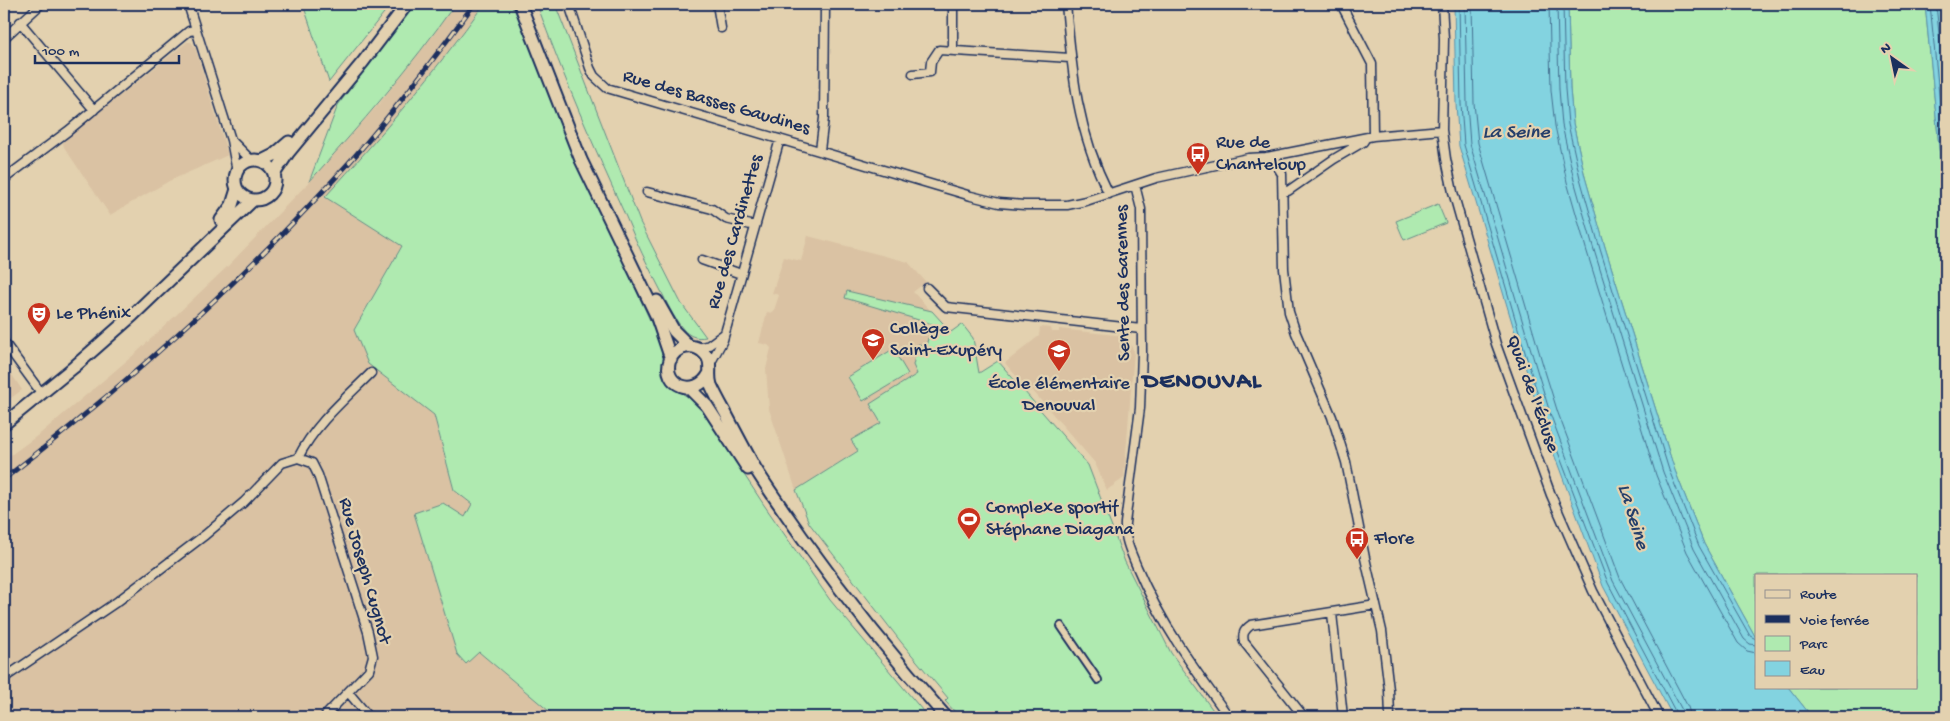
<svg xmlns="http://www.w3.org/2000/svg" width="1950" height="721" font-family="'Gochi Hand',sans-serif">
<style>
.built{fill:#dac2a3}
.green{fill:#afeab0;stroke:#658c87}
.water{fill:#83d3e0;stroke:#5991ac}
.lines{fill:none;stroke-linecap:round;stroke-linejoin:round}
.shore{stroke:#457192;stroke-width:1}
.pedestrian-casing{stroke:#1b2f5e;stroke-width:10}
.minor-casing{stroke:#1b2f5e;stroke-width:11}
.secondary-casing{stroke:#1b2f5e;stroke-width:15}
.pedestrian{stroke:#e3d1af;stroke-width:6}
.minor{stroke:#e3d1af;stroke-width:8}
.secondary{stroke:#e3d1af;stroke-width:11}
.rail-casing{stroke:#1b2f5e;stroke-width:5}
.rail{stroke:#e3d1af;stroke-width:3;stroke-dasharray:9;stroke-linecap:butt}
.labels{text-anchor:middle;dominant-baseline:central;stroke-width:4.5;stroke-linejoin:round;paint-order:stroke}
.street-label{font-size:19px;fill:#1b2f5e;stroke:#e3d1af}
.poi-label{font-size:19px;fill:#1b2f5e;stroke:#e3d1af;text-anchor:start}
.water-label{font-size:20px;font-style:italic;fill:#253f6b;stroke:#e3d1af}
.district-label{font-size:24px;font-weight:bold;letter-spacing:1px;fill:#1b2f5e;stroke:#e3d1af}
</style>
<rect width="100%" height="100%" fill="#e3d1af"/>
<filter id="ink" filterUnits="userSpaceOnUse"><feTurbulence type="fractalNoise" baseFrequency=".02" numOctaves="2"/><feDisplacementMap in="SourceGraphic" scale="10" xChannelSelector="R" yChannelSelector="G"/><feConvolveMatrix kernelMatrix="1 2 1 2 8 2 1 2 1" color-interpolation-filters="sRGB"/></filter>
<g filter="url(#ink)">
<!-- built -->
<path class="built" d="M 455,4 L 484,4 L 419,91 L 378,139 L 402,246 L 354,330 L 434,415 L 454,490 L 472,504 L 465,517 L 479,652 L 556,717 L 4,717 L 4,460 L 41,433 L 136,353 L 228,266 L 309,182 L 379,104 L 434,34 Z
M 187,42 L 191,42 L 195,47 L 228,155 L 169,181 L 110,215 L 64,147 L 63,143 L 67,138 Z
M 808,236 L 908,262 L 926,282 L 913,292 L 951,332 L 962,324 L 973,338 L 979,373 L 796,490 L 769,409 L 766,369 L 771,348 L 768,345 L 759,343 L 767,312 L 773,313 L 779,295 L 772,293 L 784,257 L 801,261 Z
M 1040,327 L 1051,328 L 1052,332 L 1059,332 L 1059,329 L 1125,336 L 1134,351 L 1124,478 L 1107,490 L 1095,463 L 1032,390 L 1030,392 L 1005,363 L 1039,336 Z
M 4,363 L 22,390 L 4,403 Z"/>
<!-- green -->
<path class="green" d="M 303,4 L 391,4 L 329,82 Z
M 414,4 L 455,4 C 411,67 360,125 309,182 L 338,105 Z
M 484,4 L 511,4 L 513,9 L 518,9 L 540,71 L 564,131 L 663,349 L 665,373 L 674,388 L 697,403 L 764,505 L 830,600 L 928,717 L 556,717 L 479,652 L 466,664 L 457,654 L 414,513 L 443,503 L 465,517 L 472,504 L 454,490 L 434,415 L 368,364 L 354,330 L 402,246 L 325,197 C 382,135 435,72 484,4 Z
M 537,4 L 555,4 L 640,222 L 681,303 L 706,337 C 696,339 689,336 683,329 C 673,317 667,303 660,289 C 648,266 636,242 626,217 C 594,147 563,77 537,4 Z
M 1568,4 L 1925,4 L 1941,167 L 1946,242 L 1946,717 L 1812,717 L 1788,687 L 1916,687 L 1916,575 L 1756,575 L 1756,638 L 1704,544 L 1674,468 L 1605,247 L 1585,177 L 1573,123 L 1570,89 Z
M 1438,204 L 1446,223 L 1404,240 L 1396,221 Z
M 847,291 L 932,311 L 951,332 L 962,324 L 973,338 L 979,373 L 998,361 L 1088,465 L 1125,562 L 1171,653 L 1218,717 L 964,717 L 955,712 L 945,701 L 948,698 L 901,642 L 809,523 L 796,490 L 858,451 L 851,440 L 881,423 L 870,404 L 917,374 L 913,365 L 918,344 L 926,346 L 932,324 L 845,298 Z
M 893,349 L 908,374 L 863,401 L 848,377 Z"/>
<!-- water -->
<path class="water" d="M 1454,4 L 1568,4 L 1570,89 L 1573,123 L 1585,177 L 1605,247 L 1674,468 L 1704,544 L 1756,638 L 1756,687 L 1788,687 L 1812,717 L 1673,717 L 1603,586 L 1541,419 L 1459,146 L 1456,104 Z
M 1925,4 L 1946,4 L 1946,242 L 1941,167 Z"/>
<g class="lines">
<!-- shore -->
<path class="shore" d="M 1459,4 L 1461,104 L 1464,145 L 1530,369 L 1545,418 L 1608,583 L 1676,713 L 1677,717
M 1465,4 L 1467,104 L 1470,144 L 1536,367 L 1551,416 L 1613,581 L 1682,710 L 1683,717
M 1472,4 L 1474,103 L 1478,143 L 1543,365 L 1558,413 L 1620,578 L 1688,707 L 1691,717
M 1549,4 L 1551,90 L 1555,126 L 1567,182 L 1587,252 L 1656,475 L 1687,552 L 1738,643 L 1747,651 L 1756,653
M 1557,4 L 1559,89 L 1562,125 L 1574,180 L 1594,250 L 1663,472 L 1694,549 L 1744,639 L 1750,644 L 1756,645
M 1563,4 L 1565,89 L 1568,124 L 1580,178 L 1600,249 L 1669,470 L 1699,546 L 1750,636 L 1756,639
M 1930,4 L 1946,165
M 1936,4 L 1946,103"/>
<!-- pedestrian casing -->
<g class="pedestrian-casing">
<path id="pedestrian" d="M 1061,626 L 1098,680"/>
</g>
<!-- minor casing -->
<g class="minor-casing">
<path id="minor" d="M 188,4 L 231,140 L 237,172
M 569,4 L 590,68 L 594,76 L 607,88 L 971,196 L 999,203 L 1024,205 L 1067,205 L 1086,201 L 1156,178 L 1248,158 L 1267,157 L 1373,136 L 1442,130
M 717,4 L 721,28
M 1066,4 C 1072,73 1077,131 1109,194
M 1341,4 L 1372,64 L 1373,136
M 1442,4 L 1444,39 L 1442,130 L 1446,159 L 1453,192 L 1496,344 L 1551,495 L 1593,591 L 1659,717
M 20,22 L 94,110
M 4,38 L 41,4
M 953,51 L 953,6
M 913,74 L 930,72 L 931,62 L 939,50 L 1070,58
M 231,140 L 251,160
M 820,150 L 824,118 L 825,4
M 1267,157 L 1274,161 L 1282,174 L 1284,269 L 1289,312 L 1296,333 L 1332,417 L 1346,462 L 1365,558 L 1382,631 L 1389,690 L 1390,717
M 4,179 L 68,131 L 189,31 L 196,30
M 1135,185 L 1141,209 L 1142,352 L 1140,408 L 1125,523 C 1124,538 1131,553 1137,567 C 1160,622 1194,669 1229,717
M 1283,191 L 1288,191 L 1334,159 L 1363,142 L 1365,139
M 647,192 L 712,209 L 726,219 L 755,226
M 702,260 L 741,274
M 927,288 L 946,307 L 1141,329
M 4,342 L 42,394
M 698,348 L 709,345 L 724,334
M 710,364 L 723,340 L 780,139
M 298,458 L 312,463 L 318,475 L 368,632 L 373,656 L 369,670 L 324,717
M 298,458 C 315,424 345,399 371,373
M 1332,613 L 1343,717
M 4,678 L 118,601 L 205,535 L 244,502 L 282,463 L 298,458
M 348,692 L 369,717
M 1304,717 L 1244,642 C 1242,634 1244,630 1251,625 L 1376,605"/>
</g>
<!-- secondary casing -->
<g class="secondary-casing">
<path id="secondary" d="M 520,4 L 581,160 L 656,315 L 671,359
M235 180a20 20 0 1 1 40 0a20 20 0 1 1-40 0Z
M 262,161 L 274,155 L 289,142
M 274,174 L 288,153 L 363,62 L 407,4
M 221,220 L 232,205 L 237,189
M 657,301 L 674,331 L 689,346
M 709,374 C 696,399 661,385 670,360 C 676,346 694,342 704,353 C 714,362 707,374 711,385 C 715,394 720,403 725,412 C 735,431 745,450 755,468 C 770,492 786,514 802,537 C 847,600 895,660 946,717
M 689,388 L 707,406 L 748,469
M 4,424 L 74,367 L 133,315 L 253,200"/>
</g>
<!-- pedestrian -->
<use href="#pedestrian" class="pedestrian"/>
<!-- minor -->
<use href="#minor" class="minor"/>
<!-- secondary -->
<use href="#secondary" class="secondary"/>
<!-- rail casing -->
<g class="rail-casing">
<path id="rail" d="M 4,479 C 130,382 249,275 355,156 C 397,108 436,56 474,4"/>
</g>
<!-- rail -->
<use href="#rail" class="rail"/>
</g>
</g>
<!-- icons -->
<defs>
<g id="bus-pin" transform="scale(1.25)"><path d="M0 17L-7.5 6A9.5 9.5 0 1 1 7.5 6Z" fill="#c8321e" stroke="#e3d1af"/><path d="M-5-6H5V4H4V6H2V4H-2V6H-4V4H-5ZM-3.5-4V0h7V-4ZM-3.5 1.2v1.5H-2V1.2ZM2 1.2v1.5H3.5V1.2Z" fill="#fff"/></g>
<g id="theatre-pin" transform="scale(1.25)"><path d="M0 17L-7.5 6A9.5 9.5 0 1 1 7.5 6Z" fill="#c8321e" stroke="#e3d1af"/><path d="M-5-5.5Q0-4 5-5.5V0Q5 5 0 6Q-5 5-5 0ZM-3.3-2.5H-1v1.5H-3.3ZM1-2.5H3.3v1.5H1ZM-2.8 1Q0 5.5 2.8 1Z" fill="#fff"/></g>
<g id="school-pin" transform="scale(1.25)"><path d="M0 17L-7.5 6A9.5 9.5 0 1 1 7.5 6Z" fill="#c8321e" stroke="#e3d1af"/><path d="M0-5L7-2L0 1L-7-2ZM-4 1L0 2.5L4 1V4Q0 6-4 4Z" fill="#fff"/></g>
<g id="stadium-pin" transform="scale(1.25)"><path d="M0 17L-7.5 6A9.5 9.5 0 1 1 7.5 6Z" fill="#c8321e" stroke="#e3d1af"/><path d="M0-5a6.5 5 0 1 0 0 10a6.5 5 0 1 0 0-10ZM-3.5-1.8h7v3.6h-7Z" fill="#fff"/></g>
</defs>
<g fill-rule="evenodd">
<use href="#bus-pin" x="1198" y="154"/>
<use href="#theatre-pin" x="39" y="314"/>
<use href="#school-pin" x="873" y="340"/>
<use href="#school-pin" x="1059" y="351"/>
<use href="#stadium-pin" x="969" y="519"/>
<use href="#bus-pin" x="1357" y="539"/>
</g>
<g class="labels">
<!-- street labels -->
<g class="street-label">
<text transform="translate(716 103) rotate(16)">Rue des Basses Gaudines</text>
<text transform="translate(736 232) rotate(-74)">Rue des Cardinettes</text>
<text transform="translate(1124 283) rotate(-91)">Sente des Garennes</text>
<text transform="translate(1532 394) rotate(70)">Quai de l'Écluse</text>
<text transform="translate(364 571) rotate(74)">Rue Joseph Cugnot</text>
</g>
<!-- poi labels -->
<g class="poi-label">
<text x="1216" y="143">Rue de<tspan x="1216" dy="22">Chanteloup</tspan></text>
<text x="56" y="314">Le Phénix</text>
<text x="890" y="329">Collège<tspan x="890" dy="22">Saint-Exupéry</tspan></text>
<text x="1059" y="384" text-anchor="middle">École élémentaire<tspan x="1059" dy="22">Denouval</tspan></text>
<text x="986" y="508">Complexe sportif<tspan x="986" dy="22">Stéphane Diagana</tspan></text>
<text x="1374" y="539">Flore</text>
</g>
<!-- water labels -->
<g class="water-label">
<text x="1516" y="133">La Seine</text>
<text transform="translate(1632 517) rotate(73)">La Seine</text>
</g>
<!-- district labels -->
<g class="district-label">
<text x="1202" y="382">DENOUVAL</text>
</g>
</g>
<!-- margin -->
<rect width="1950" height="721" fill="none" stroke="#e3d1af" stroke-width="20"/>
<rect x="10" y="10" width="1930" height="701" fill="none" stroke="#1b2f5e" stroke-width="2" filter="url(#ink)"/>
<!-- legend -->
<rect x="1755" y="574" width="162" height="115" fill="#e3d1af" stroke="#93908f"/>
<rect x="1765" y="590" width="25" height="8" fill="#e3d1af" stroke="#93908f"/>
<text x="1800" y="598" font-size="15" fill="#1b2f5e">Route</text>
<rect x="1765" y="615" width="25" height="8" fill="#1b2f5e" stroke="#93908f"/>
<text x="1800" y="624" font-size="15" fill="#1b2f5e">Voie ferrée</text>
<rect x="1765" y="636" width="25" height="15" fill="#afeab0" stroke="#93908f"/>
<text x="1800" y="648" font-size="15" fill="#1b2f5e">Parc</text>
<rect x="1765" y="661" width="25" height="15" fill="#83d3e0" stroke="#93908f"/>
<text x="1800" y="674" font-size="15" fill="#1b2f5e">Eau</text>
<!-- north arrow -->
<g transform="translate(1892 58) rotate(327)" stroke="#e3d1af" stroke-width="4" paint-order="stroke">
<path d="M0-4L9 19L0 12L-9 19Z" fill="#1b2f5e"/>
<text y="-8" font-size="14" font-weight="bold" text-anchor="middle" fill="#1b2f5e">N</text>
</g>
<!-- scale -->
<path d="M35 55v8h144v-8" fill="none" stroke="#1b2f5e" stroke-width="2.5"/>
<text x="42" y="55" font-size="15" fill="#1b2f5e" stroke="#e3d1af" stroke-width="4" paint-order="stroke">100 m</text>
</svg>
